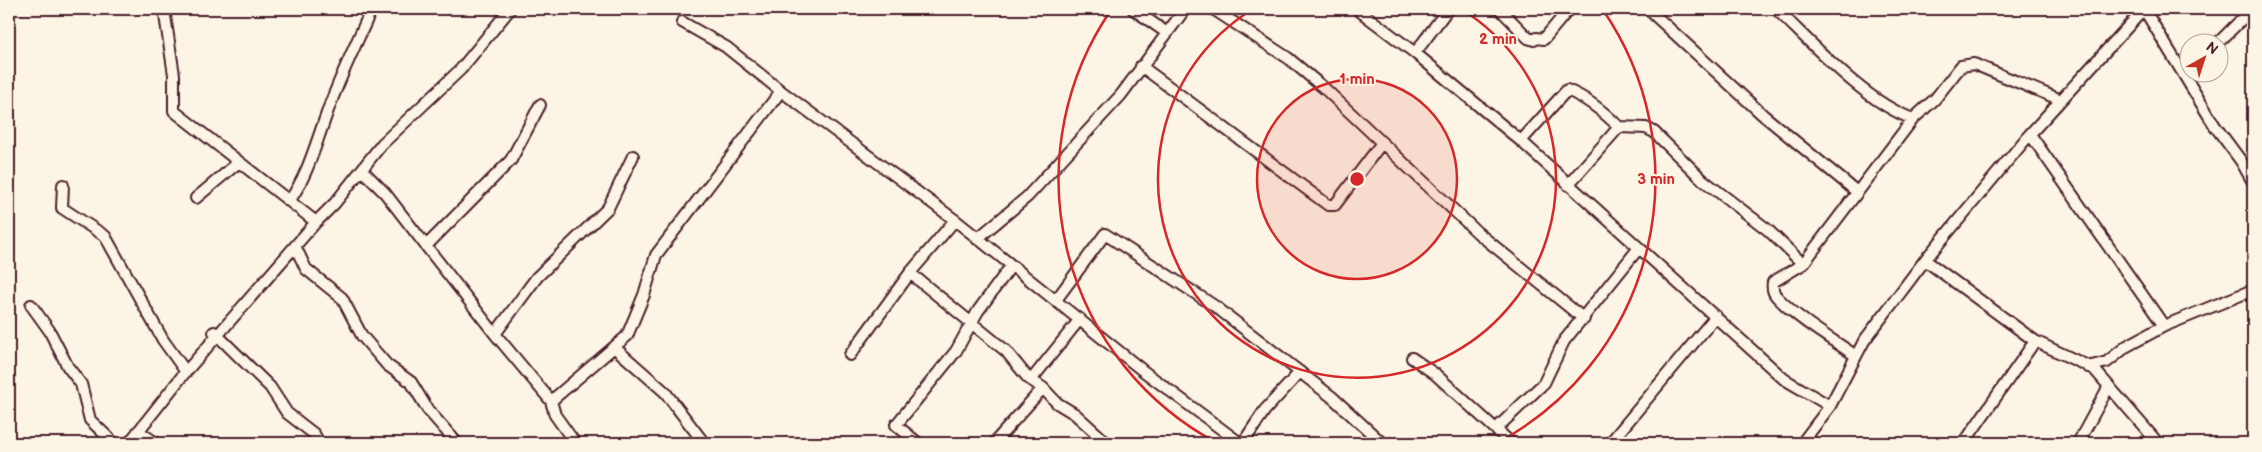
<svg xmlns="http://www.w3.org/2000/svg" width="2262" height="452" font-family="'Balsamiq Sans',sans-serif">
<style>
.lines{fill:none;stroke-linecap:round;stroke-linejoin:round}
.minor-casing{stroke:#4a1f2b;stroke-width:14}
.minor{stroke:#fcf5e5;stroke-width:10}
.ring{fill:none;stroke:#d62828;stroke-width:2.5}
.centre{fill:#d62828;stroke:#fcf5e5;stroke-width:2.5}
.ring-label{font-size:15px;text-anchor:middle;font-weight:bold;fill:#d62828;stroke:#fcf5e5;stroke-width:4;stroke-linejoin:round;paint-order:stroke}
</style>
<rect width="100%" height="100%" fill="#fcf5e5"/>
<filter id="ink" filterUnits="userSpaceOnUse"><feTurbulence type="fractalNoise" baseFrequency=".02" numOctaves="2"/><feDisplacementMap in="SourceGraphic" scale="10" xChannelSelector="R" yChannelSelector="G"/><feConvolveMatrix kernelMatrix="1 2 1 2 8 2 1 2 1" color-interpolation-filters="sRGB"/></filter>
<g filter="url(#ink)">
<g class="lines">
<!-- minor casing -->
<g class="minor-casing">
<path id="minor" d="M 164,9 L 174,75 L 174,111 L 316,222
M 1133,9 L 1167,33
M 1213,9 L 1288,58 L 1324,88 L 1478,233 L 1584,319
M 1357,9 L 1415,53 L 1521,141 L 1784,379 L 1830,406
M 1500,9 L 1528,38 L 1534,40 L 1536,38 L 1544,39 L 1569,9
M 1648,9 L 1763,115 L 1857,192
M 1776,9 C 1814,45 1865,102 1913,119
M 2144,9 L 2215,126 L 2241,161 L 2253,182
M 2219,42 L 2252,9
M 1415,53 L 1448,9
M 1141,66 L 1328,205 L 1335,205 L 1381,144
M 781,91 L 955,220 L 1142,370 L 1240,443
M 2030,134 L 2164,326
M 1521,141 L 1567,90 C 1587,98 1604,112 1619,127 L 1646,128 L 1654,132 L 1703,180 L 1768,230 L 1803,264
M 362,170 L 385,193 L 426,246 L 511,160 L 540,105
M 63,185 L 62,208 L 105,236 L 163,340 L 186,372
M 1568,185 L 1619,127
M 196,198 L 239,162
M 290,200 C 308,174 315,146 326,116 C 338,80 356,45 371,10
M 977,239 L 1027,197 L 1121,95 L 1185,9
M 295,246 L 306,269 L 342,298 L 362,336 L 387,365 L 411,382 L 428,410 L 457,443
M 426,246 L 495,334 L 537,277 L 608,208 L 633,156
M 1925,260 L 2035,341 L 2094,369 L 2158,443
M 910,273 L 1006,351 L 1028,378 L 1043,388 L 1057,403 L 1075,414 L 1107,443
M 1056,300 L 1105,234 L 1216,307 L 1332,397 L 1382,443
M 31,305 L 49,330 L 68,367 L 81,384 L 90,420 L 114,443
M 214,332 L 270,387 L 287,413 L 314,434 L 319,443
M 495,334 L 551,401 L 627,336 L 644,295 L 656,255 L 781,91 L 726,47 L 682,22
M 614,347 L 665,392 L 704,443
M 850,355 L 910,273 L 955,220
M 1856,356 C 1830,338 1799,320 1777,297 C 1773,293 1772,288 1773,282 L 1803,264 L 1913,119 L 1935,99 L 1961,66 L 1974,64 L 2061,100
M 1412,358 L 1435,374 L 1511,443
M 2088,367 L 2107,362 L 2127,346 L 2164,326 L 2253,290
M 1032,379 L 1080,319
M 551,401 L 555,415 L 575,443
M 138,431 L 156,443
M 1497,431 L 1499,426 L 1544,383 L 1564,341 L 1638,249
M 129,443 L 183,375 L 316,222 L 335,203 L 382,144 L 461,69 L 510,9
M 918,443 L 896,425 L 956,351 L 978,311 L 1011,266
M 994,443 L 1043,388
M 1243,443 L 1265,410 L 1300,372
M 1610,443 L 1716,316
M 1802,443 L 1830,406 L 1864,341 L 1925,260 L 2030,134 L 2144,9
M 1964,443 L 2035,341
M 2078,443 L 2109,386"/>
</g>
<!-- minor -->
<use href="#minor" class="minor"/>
</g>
</g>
<!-- distance rings -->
<circle cx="1357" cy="179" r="100" fill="#d62828" fill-opacity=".12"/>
<g class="ring">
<circle cx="1357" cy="179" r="100"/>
<path d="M1461 9A199 199 0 1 1 1253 9"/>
<path d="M1217 443A299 299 0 0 1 1111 10M1603 10A299 299 0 0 1 1497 443"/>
</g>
<circle cx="1357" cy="179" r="8" class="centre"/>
<g class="ring-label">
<text x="1498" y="44">2 min</text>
<text x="1357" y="84">1 min</text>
<text x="1656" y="184">3 min</text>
</g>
<!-- margin -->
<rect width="2262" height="452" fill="none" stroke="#fcf5e5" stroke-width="30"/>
<rect x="15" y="15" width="2232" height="422" fill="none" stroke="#4a1f2b" stroke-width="2" filter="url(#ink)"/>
<!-- north arrow -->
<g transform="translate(2204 58) rotate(39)"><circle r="24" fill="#fcf5e5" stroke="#b59f9b"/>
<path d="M0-4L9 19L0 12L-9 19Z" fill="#c8321e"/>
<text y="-8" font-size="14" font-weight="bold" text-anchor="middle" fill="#4a1f2b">N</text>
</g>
</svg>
